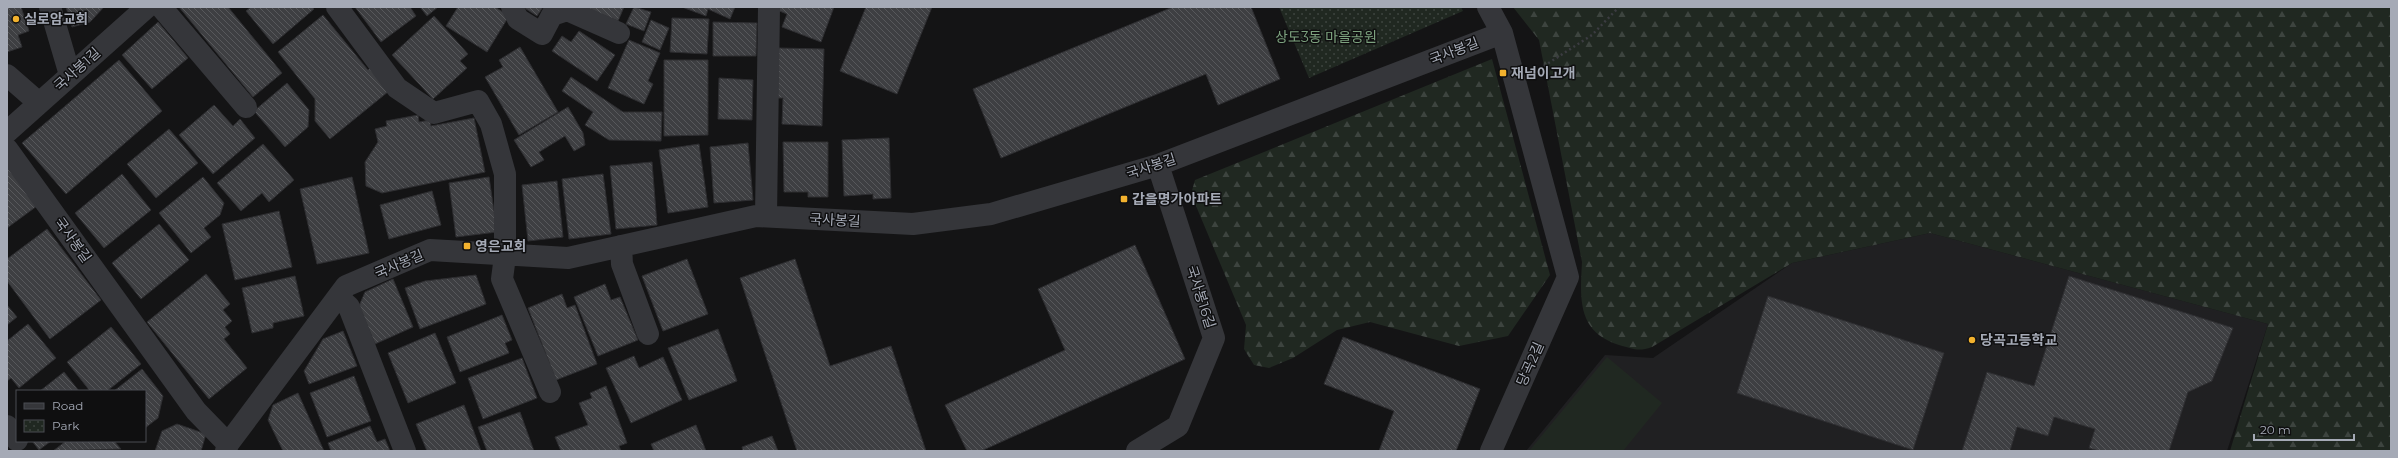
<svg xmlns="http://www.w3.org/2000/svg" width="2398" height="458" font-family="Montserrat,'Noto Sans KR',sans-serif">
<style>
.built{fill:#202022}
.forest{fill:url(#forest-firs)}
.park{fill:url(#park-dots)}
.pitch{fill:#202821}
.building{fill:url(#building-back-hatch);stroke:#2e2e31}
.lines{fill:none;stroke-linecap:round;stroke-linejoin:round}
.path{stroke:#3b3c41;stroke-width:2.5;stroke-dasharray:2 3;stroke-linecap:butt}
.minor{stroke:#35363a;stroke-width:22}
.poi-dot{fill:#f3b22e;stroke:#0f0f10;stroke-width:1.5}
.labels{text-anchor:middle;dominant-baseline:central;stroke-width:3;stroke-linejoin:round;paint-order:stroke}
.poi-label{font-size:14px;font-weight:bold;fill:#a5aab6;stroke:#0f0f10;text-anchor:start}
.park-label{font-size:14px;fill:#7ca17e;stroke:#0f0f10}
.street-label{font-size:14px;fill:#a5aab6;stroke:#0f0f10}
</style>
<defs>
<pattern id="forest-firs" width="22" height="20" patternUnits="userSpaceOnUse"><rect width="22" height="20" fill="#202821"/><path d="M5 1l3.5 6h-7zM16 11l3.5 6h-7z" fill="#3d443f"/></pattern>
<pattern id="park-dots" width="8" height="8" patternUnits="userSpaceOnUse"><rect width="8" height="8" fill="#202821"/><path d="M2 2h.1M6 6h.1" fill="none" stroke="#3d443f" stroke-width="1.8" stroke-linecap="round"/></pattern>
<pattern id="building-back-hatch" width="6" height="6" patternUnits="userSpaceOnUse"><rect width="6" height="6" fill="#3e3f42"/><path d="M-1 5l2 2M0 0l6 6M5-1l2 2" fill="none" stroke="#57585b"/></pattern>
</defs>
<rect width="100%" height="100%" fill="#141415"/>
<!-- built -->
<path class="built" d="M 1930,233 L 2268,324 L 2227,451 L 1526,451 L 1605,355 L 1653,358 L 1792,263 Z"/>
<!-- forest -->
<path class="forest" d="M 1513,7 L 2391,7 L 2391,451 L 2230,451 L 2268,324 L 1930,233 L 1792,263 L 1652,347 C 1638,352 1634,349 1619,345 C 1577,332 1580,299 1582,262 L 1539,40 Z
M 1492,59 L 1550,275 L 1508,336 L 1459,346 L 1370,322 L 1337,330 L 1293,358 L 1269,368 L 1254,365 L 1244,349 L 1246,325 L 1191,194 L 1195,180 Z"/>
<!-- park -->
<path class="park" d="M 1279,7 L 1461,7 L 1463,11 L 1309,78 Z"/>
<!-- pitch -->
<path class="pitch" d="M 1607,357 L 1662,403 L 1623,451 L 1529,451 Z"/>
<!-- building -->
<path class="building" d="M 7,7 L 21,7 L 29,31 L 18,35 L 22,47 L 7,52 Z
M 66,7 L 104,7 L 90,22 L 72,27 Z
M 179,7 L 228,7 L 282,73 L 253,97 Z
M 251,7 L 312,7 L 314,9 L 273,44 L 246,11 Z
M 355,7 L 410,7 L 416,16 L 381,42 Z
M 420,7 L 438,7 L 427,16 Z
M 458,7 L 495,7 L 509,16 L 487,52 L 446,26 Z
M 523,7 L 543,7 L 537,16 Z
M 583,7 L 624,7 L 618,21 Z
M 634,7 L 651,12 L 644,31 L 626,24 Z
M 682,7 L 735,7 L 730,19 L 708,9 L 706,16 Z
M 778,7 L 834,7 L 821,42 L 782,27 L 787,14 L 777,10 Z
M 866,7 L 932,7 L 897,94 L 840,71 Z
M 1173,7 L 1251,7 L 1280,79 L 1218,105 L 1206,74 L 1001,158 L 973,89 Z
M 323,15 L 368,70 L 370,68 L 389,91 L 330,139 L 315,121 L 315,99 L 278,52 Z
M 434,16 L 468,54 L 460,61 L 467,68 L 433,99 L 392,55 Z
M 672,18 L 709,19 L 707,54 L 670,52 Z
M 651,20 L 669,28 L 660,50 L 642,42 Z
M 158,22 L 188,58 L 152,89 L 122,55 Z
M 713,22 L 757,23 L 756,56 L 713,56 Z
M 579,31 L 615,55 L 597,81 L 552,51 L 562,36 L 571,42 Z
M 629,40 L 660,53 L 648,81 L 653,84 L 644,104 L 608,88 Z
M 520,47 L 558,112 L 519,135 L 485,77 L 503,67 L 499,60 Z
M 778,48 L 824,49 L 822,126 L 782,124 L 783,98 L 777,98 Z
M 119,60 L 162,111 L 66,194 L 22,143 Z
M 664,60 L 708,60 L 708,135 L 664,136 Z
M 571,77 L 623,112 L 662,112 L 661,141 L 609,140 L 585,125 L 593,112 L 562,91 Z
M 719,78 L 753,80 L 752,120 L 718,119 Z
M 287,83 L 309,110 L 308,127 L 285,147 L 254,111 Z
M 214,105 L 233,126 L 240,119 L 255,138 L 213,174 L 179,135 Z
M 568,107 L 583,133 L 585,145 L 574,151 L 565,136 L 539,152 L 544,160 L 531,167 L 514,140 Z
M 418,115 L 419,122 L 430,120 L 431,126 L 474,118 L 485,172 L 382,193 L 366,186 L 365,162 L 378,142 L 375,129 L 387,126 L 386,121 Z
M 169,129 L 198,163 L 156,198 L 127,164 Z
M 889,138 L 891,198 L 873,199 L 873,194 L 844,196 L 842,140 Z
M 783,142 L 828,142 L 828,197 L 808,197 L 808,192 L 784,192 Z
M 748,143 L 753,200 L 714,203 L 710,147 Z
M 263,144 L 294,180 L 269,202 L 262,193 L 241,211 L 217,183 Z
M 699,144 L 708,207 L 668,213 L 659,150 Z
M 652,162 L 657,225 L 616,229 L 610,166 Z
M 7,166 L 37,206 L 7,228 Z
M 122,174 L 151,210 L 104,248 L 75,213 Z
M 603,174 L 611,234 L 569,239 L 562,179 Z
M 203,177 L 224,203 L 220,215 L 204,228 L 211,237 L 191,253 L 159,213 Z
M 352,177 L 369,253 L 317,264 L 300,189 Z
M 489,177 L 497,232 L 456,237 L 449,183 Z
M 557,181 L 563,237 L 528,241 L 522,185 Z
M 432,191 L 441,225 L 389,239 L 380,205 Z
M 279,211 L 292,267 L 235,280 L 222,224 Z
M 159,224 L 189,260 L 141,299 L 112,263 Z
M 47,229 L 101,300 L 50,339 L 7,281 L 7,259 Z
M 1135,245 L 1185,359 L 981,451 L 967,451 L 945,405 L 1065,350 L 1038,289 Z
M 687,259 L 708,314 L 663,331 L 642,276 Z
M 795,259 L 830,366 L 891,346 L 926,451 L 797,451 L 740,278 Z
M 206,274 L 230,304 L 223,310 L 232,321 L 225,327 L 230,334 L 224,339 L 247,368 L 209,399 L 147,322 Z
M 476,275 L 486,304 L 420,329 L 405,288 L 425,281 Z
M 295,276 L 304,316 L 273,323 L 273,328 L 252,333 L 242,288 Z
M 2069,276 L 2233,328 L 2212,381 L 2188,392 L 2169,451 L 2099,451 L 2089,448 L 2095,429 L 2054,417 L 2048,436 L 2017,427 L 2010,451 L 1962,451 L 1987,372 L 2034,386 Z
M 393,279 L 413,327 L 375,344 L 359,306 L 365,292 Z
M 605,284 L 611,300 L 620,297 L 638,340 L 598,356 L 574,297 Z
M 562,294 L 567,308 L 575,305 L 597,364 L 556,380 L 528,308 Z
M 1768,296 L 1944,353 L 1913,450 L 1737,393 Z
M 7,305 L 17,317 L 7,325 Z
M 502,315 L 512,340 L 505,343 L 509,353 L 460,372 L 447,337 Z
M 28,324 L 56,358 L 19,388 L 11,378 L 7,381 L 7,341 Z
M 111,327 L 141,364 L 107,391 L 90,391 L 67,362 Z
M 718,329 L 737,381 L 689,400 L 668,348 Z
M 343,331 L 357,366 L 309,384 L 304,371 L 323,339 Z
M 435,333 L 456,383 L 408,403 L 388,353 Z
M 1343,337 L 1480,389 L 1456,451 L 1379,451 L 1394,411 L 1324,384 Z
M 634,356 L 639,368 L 663,357 L 682,400 L 631,423 L 606,368 Z
M 522,358 L 537,398 L 483,419 L 468,378 Z
M 142,369 L 163,396 L 158,418 L 145,428 L 145,391 L 114,391 Z
M 64,372 L 79,391 L 40,391 Z
M 354,376 L 371,421 L 327,437 L 310,393 Z
M 606,386 L 627,443 L 619,446 L 621,451 L 561,451 L 555,437 L 588,425 L 579,403 L 592,398 L 590,393 Z
M 298,393 L 324,451 L 283,451 L 268,420 L 273,405 Z
M 464,405 L 481,451 L 427,451 L 416,424 Z
M 520,412 L 534,451 L 487,451 L 478,427 Z
M 177,424 L 206,434 L 201,451 L 155,451 L 162,431 Z
M 696,425 L 706,451 L 654,451 L 651,444 Z
M 370,426 L 377,442 L 385,439 L 390,451 L 331,451 L 328,443 Z
M 772,436 L 778,451 L 743,451 L 742,447 Z
M 32,441 L 51,441 L 39,450 Z
M 66,441 L 114,441 L 121,449 L 53,451 Z"/>
<g class="lines">
<!-- path -->
<path class="path" d="M 1544,66 L 1592,35 L 1619,7"/>
<!-- minor -->
<path class="minor" d="M 50,7 L 70,75
M 161,7 L 246,107
M 337,7 L 397,88 L 434,113 L 478,101 L 491,124 L 505,174 L 505,256 L 502,279 L 550,392
M 512,7 L 518,19 L 542,34 L 552,15 L 567,10 L 619,33
M 1488,7 L 1502,33 L 1568,277 L 1491,451
M 7,75 L 39,103
M 7,132 L 147,7
M 7,149 L 196,411 L 228,444
M 766,216 L 769,7
M 621,246 L 622,264 L 648,334
M 338,297 L 349,307 L 405,451
M 7,426 L 17,440
M 226,451 L 228,444 L 346,286 L 430,250 L 568,258 L 756,216 L 913,224 L 991,214 L 1158,165 L 1502,33
M 1137,451 L 1178,426 L 1214,338 L 1158,165"/>
</g>
<!-- markers -->
<g class="poi-dot">
<circle cx="16" cy="19" r="4"/>
<rect x="1499" y="69" width="8" height="8" rx="2"/>
<rect x="1120" y="195" width="8" height="8" rx="2"/>
<rect x="463" y="242" width="8" height="8" rx="2"/>
<circle cx="1972" cy="340" r="4"/>
</g>
<g class="labels">
<!-- poi labels -->
<g class="poi-label">
<text x="24" y="19">실로암교회</text>
<text x="1511" y="73">재넘이고개</text>
<text x="1132" y="199">갑을명가아파트</text>
<text x="475" y="246">영은교회</text>
<text x="1980" y="340">당곡고등학교</text>
</g>
<!-- park labels -->
<g class="park-label">
<text x="1326" y="37">상도3동 마을공원</text>
</g>
<!-- street labels -->
<g class="street-label">
<text transform="translate(1454 51) rotate(-21)">국사봉길</text>
<text transform="translate(77 69) rotate(-42)">국사봉1길</text>
<text transform="translate(1151 166) rotate(-18)">국사봉길</text>
<text transform="translate(835 220) rotate(3)">국사봉길</text>
<text transform="translate(73 240) rotate(54)">국사봉길</text>
<text transform="translate(399 264) rotate(-23)">국사봉길</text>
<text transform="translate(1201 297) rotate(72)">국사봉16길</text>
<text transform="translate(1530 364) rotate(-66)">당곡2길</text>
</g>
</g>
<!-- border -->
<rect width="2398" height="458" fill="none" stroke="#a5aab6" stroke-width="16"/>
<!-- legend -->
<rect x="16" y="390" width="130" height="52" fill="#0f0f10" stroke="#4b4d52"/>
<rect x="24" y="403" width="20" height="6" fill="#35363a" stroke="#4b4d52"/>
<text x="52" y="410" font-size="12" fill="#a5aab6">Road</text>
<rect x="24" y="420" width="20" height="12" fill="url(#park-dots)" stroke="#4b4d52"/>
<text x="52" y="430" font-size="12" fill="#a5aab6">Park</text>
<!-- scale -->
<path d="M2254 434v6h100v-6" fill="none" stroke="#a5aab6" stroke-width="2"/>
<text x="2260" y="434" font-size="12" fill="#a5aab6" stroke="#0f0f10" stroke-width="3" paint-order="stroke">20 m</text>
</svg>
